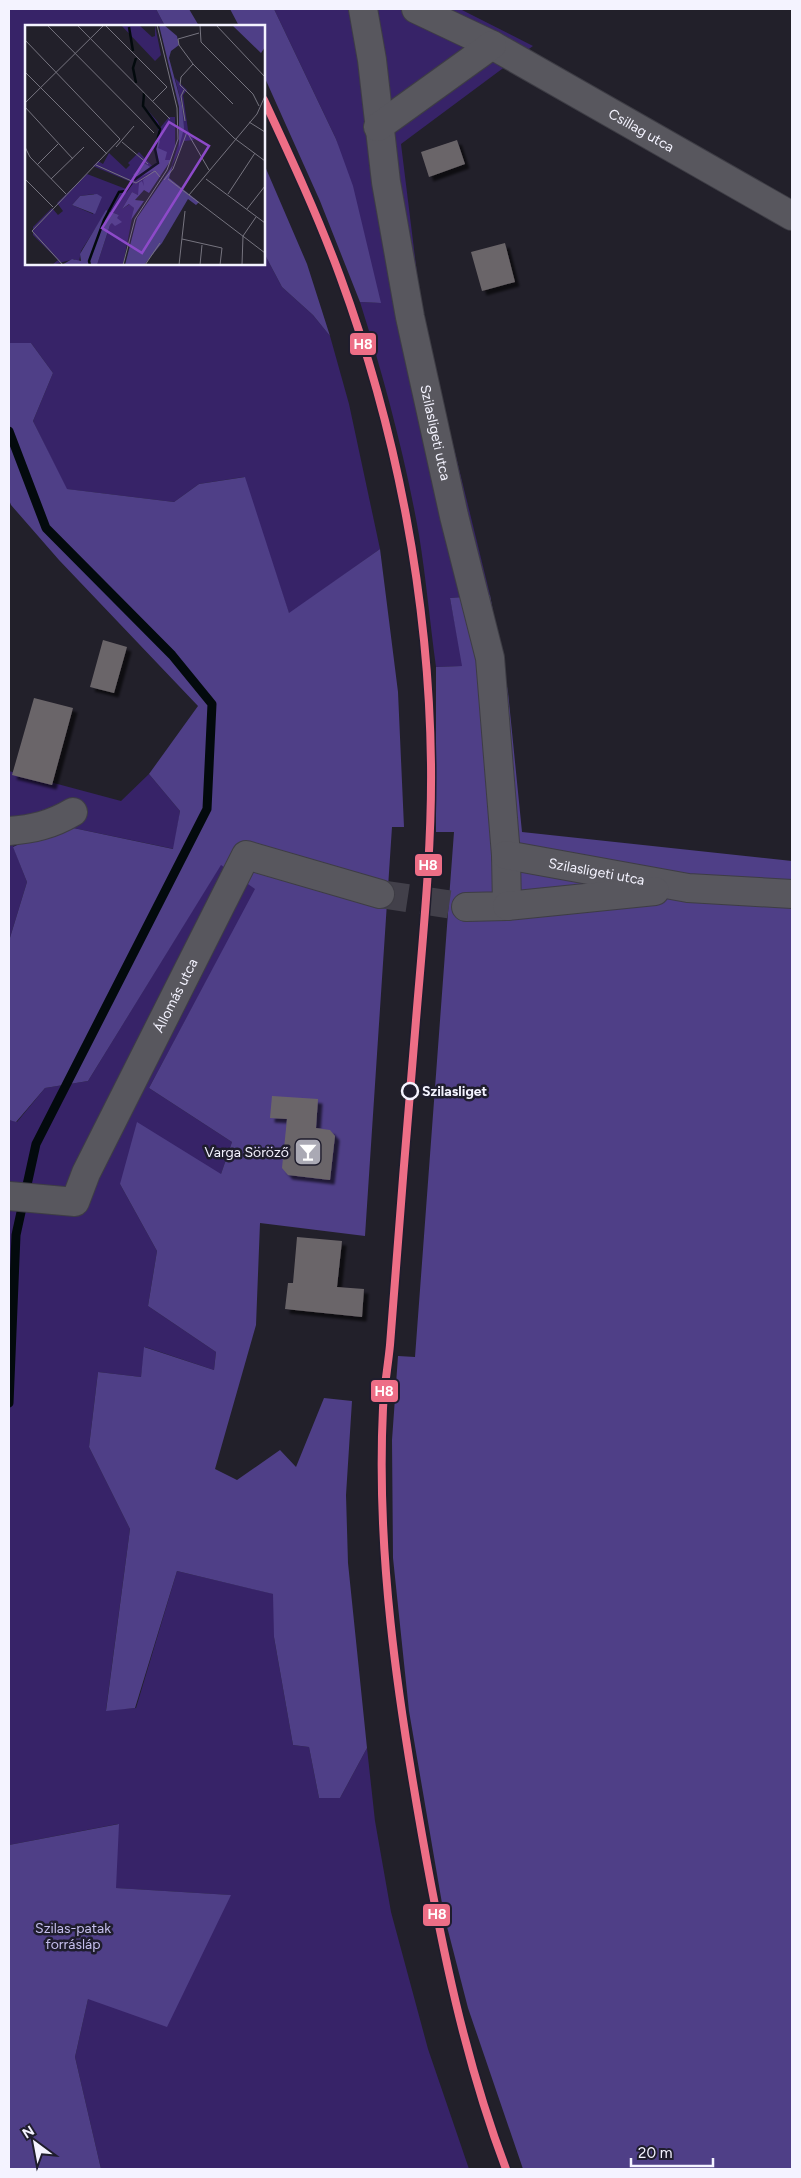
<svg xmlns="http://www.w3.org/2000/svg" width="801" height="2178" font-family="Figtree,sans-serif">
<style>
.green{fill:#372368}
.forest{fill:#4f3f87}
.lines{fill:none;stroke-linecap:round;stroke-linejoin:round}
.stream{stroke:#030a0d;stroke-width:9}
.building{fill:#6b6569;filter:url(#shadow)}
.minor-tunnel{stroke:#42404a;stroke-width:28;stroke-dasharray:28 14;stroke-linecap:butt}
.minor-casing{stroke:#3e3d45;stroke-width:30}
.minor{stroke:#58575e;stroke-width:28}
.rail-1-casing{stroke:#1f1d2d;stroke-width:11}
.rail-1{stroke:#ed6e86;stroke-width:8}
.stop-dot{fill:#1f1d2d;stroke:#f4f3ff;stroke-width:2.5}
.labels{text-anchor:middle;dominant-baseline:central;stroke-width:5;stroke-linejoin:round;paint-order:stroke}
.street-label{font-size:14px;fill:#f4f3ff;stroke:#1f1d2d}
.stop-label{font-size:14px;font-weight:bold;fill:#f4f3ff;stroke:#1f1d2d;text-anchor:start}
.poi-label{font-size:14px;fill:#f4f3ff;stroke:#1f1d2d;text-anchor:end}
.park-label{font-size:14px;fill:#c5bfed;stroke:#1f1d2d}
.inset-river{fill:none;stroke:#030a0d;stroke-width:2.5}
.inset-road{fill:none;stroke:#76747f;stroke-width:1}
.view{fill:#8d4ac9;fill-opacity:0.15;stroke:#8d4ac9;stroke-width:2.5}
.inset-edge{fill:none;stroke:#f4f3ff;stroke-width:2.5}
.line-badge{stroke:#1f1d2d;stroke-width:2}
.badge-label{font-size:14px;text-anchor:middle;font-weight:bold;fill:#fff}
</style>
<defs>
<filter id="shadow"><feDropShadow dx="4.5" dy="4.5" stdDeviation="1" flood-color="#0009"/></filter>
</defs>
<rect width="100%" height="100%" fill="#22202a"/>
<!-- green -->
<path class="green" d="M 9,9 L 156,9 L 165,26 L 26,26 L 26,264 L 264,264 L 264,253 L 282,287 L 313,315 L 330,336 L 349,404 L 380,549 L 289,614 L 244,477 L 199,484 L 174,502 L 66,489 L 33,421 L 53,373 L 31,343 L 9,343 Z
M 274,9 L 460,9 L 533,46 L 401,144 L 423,322 L 490,595 L 450,598 L 463,666 L 436,667 C 430,623 426,578 419,535 C 405,456 384,378 360,302 L 380,303 L 336,139 Z
M 9,771 L 121,801 L 149,774 L 180,811 L 174,849 L 59,825 L 13,846 L 27,882 L 9,941 Z
M 221,864 L 256,889 L 149,1088 L 232,1142 L 221,1174 L 120,1184 L 157,1251 L 148,1306 L 216,1352 L 214,1370 L 145,1347 L 141,1377 L 98,1372 L 89,1447 L 130,1529 L 106,1710 L 136,1708 L 177,1571 L 274,1594 L 274,1637 L 293,1745 L 309,1747 L 319,1798 L 340,1798 L 367,1748 L 375,1821 L 391,1912 L 428,2049 L 469,2169 L 101,2169 L 75,2057 L 88,1999 L 230,1895 L 115,1888 L 118,1824 L 9,1845 L 9,1120 L 17,1122 L 45,1088 L 88,1081 Z"/>
<!-- forest -->
<path class="forest" d="M 156,9 L 189,9 L 199,26 L 165,26 Z
M 230,9 L 274,9 L 336,139 L 353,186 L 381,303 L 360,302 L 320,201 L 264,76 L 264,26 L 239,26 Z
M 264,164 L 307,264 L 330,336 L 313,315 L 282,287 L 264,253 Z
M 9,343 L 31,343 L 53,373 L 33,421 L 67,489 L 174,502 L 199,484 L 245,477 L 289,613 L 380,549 L 398,692 L 404,827 L 392,827 L 365,1236 L 260,1223 L 256,1325 L 215,1469 L 237,1480 L 280,1450 L 296,1467 L 324,1398 L 352,1401 L 346,1495 L 348,1563 L 367,1748 L 340,1798 L 319,1798 L 309,1747 L 293,1745 L 274,1637 L 273,1594 L 177,1571 L 135,1708 L 106,1711 L 130,1529 L 89,1447 L 98,1372 L 141,1377 L 144,1347 L 214,1370 L 216,1352 L 148,1306 L 157,1251 L 120,1184 L 137,1122 L 221,1174 L 232,1142 L 149,1088 L 255,889 L 221,865 L 88,1081 L 45,1088 L 16,1122 L 9,1120 L 9,941 L 27,882 L 13,847 L 59,825 L 173,849 L 180,811 L 149,774 L 198,706 L 59,560 L 11,505 L 9,500 Z
M 490,595 L 508,692 L 522,832 L 792,861 L 792,2169 L 523,2169 L 468,2008 L 444,1915 L 409,1711 L 393,1558 L 392,1440 L 398,1356 L 415,1357 L 454,832 L 436,832 L 436,667 L 462,666 L 450,598 Z
M 119,1824 L 116,1888 L 231,1895 L 167,2027 L 88,1999 L 75,2057 L 101,2169 L 9,2169 L 9,1845 Z"/>
<g class="lines">
<!-- stream -->
<path class="stream" d="M 9,431 L 46,528 L 172,655 L 212,704 L 207,809 L 36,1144 L 16,1235 L 9,1403"/>
</g>
<!-- building -->
<path class="building" d="M 457,140 L 465,164 L 429,177 L 421,152 Z
M 505,243 L 515,282 L 482,291 L 471,252 Z
M 103,640 L 127,647 L 114,693 L 90,687 Z
M 34,698 L 73,708 L 52,785 L 12,775 Z
M 272,1096 L 318,1099 L 316,1128 L 330,1130 L 335,1136 L 330,1180 L 288,1175 L 282,1168 L 287,1119 L 270,1118 Z
M 297,1237 L 342,1241 L 337,1287 L 364,1289 L 362,1317 L 285,1309 L 288,1283 L 293,1283 Z"/>
<g class="lines">
<!-- minor-tunnel -->
<path class="minor-tunnel" d="M 380,894 L 466,907"/>
<!-- minor casing -->
<g class="minor-casing">
<g id="minor">
<path id="s1" d="M 363,9 L 372,60 L 386,182 L 410,317 L 454,516 L 490,658 L 506,855 L 507,906 L 466,907"/>
<path id="s2" d="M 416,9 L 492,45 L 792,216"/>
<path d="M 378,127 L 492,45"/>
<path d="M 9,831 C 33,829 51,825 73,812"/>
<path id="s3" d="M 506,855 L 688,888 L 792,894"/>
<path d="M 507,906 L 655,891"/>
<path id="s4" d="M 9,1196 L 75,1202 L 86,1173 L 246,855 L 380,894"/>
</g>
</g>
<!-- minor -->
<use href="#minor" class="minor"/>
<!-- rail-1 casing -->
<g class="rail-1-casing">
<path id="rail-1" d="M 264,100 C 291,158 318,216 340,276 C 397,431 429,599 431,764 C 432,850 423,935 416,1020 C 407,1128 398,1237 390,1345 C 388,1366 384,1387 383,1408 C 376,1551 397,1694 422,1835 C 442,1948 465,2061 506,2169"/>
</g>
<!-- rail-1 -->
<use href="#rail-1" class="rail-1"/>
</g>
<!-- icons -->
<defs>
<g id="bar-square" transform="scale(1.4375)"><rect x="-9" y="-9" width="18" height="18" rx="4" fill="#aaa9b4" stroke="#1f1d2d"/><path d="M-6-5H6L.8 .8V4.5H3.5V6h-7V4.5H-.8V.8Z" fill="#fff"/></g>
</defs>
<g fill-rule="evenodd">
<use href="#bar-square" x="308" y="1152"/>
</g>
<!-- markers -->
<circle class="stop-dot" cx="410" cy="1091" r="8"/>
<g class="labels">
<!-- street labels -->
<g class="street-label">
<text stroke="none"><textPath href="#s2" startOffset="256">Csillag utca</textPath></text>
<text stroke="none"><textPath href="#s1" startOffset="430">Szilasligeti utca</textPath></text>
<text stroke="none"><textPath href="#s3" startOffset="92">Szilasligeti utca</textPath></text>
<text stroke="none"><textPath href="#s4" startOffset="296">Állomás utca</textPath></text>
</g>
<!-- stop labels -->
<g class="stop-label">
<text x="422" y="1091">Szilasliget</text>
</g>
<!-- poi labels -->
<g class="poi-label">
<text x="289" y="1152">Varga Söröző</text>
</g>
<!-- park labels -->
<g class="park-label">
<text x="73" y="1928">Szilas-patak<tspan x="73" dy="16">forrásláp</tspan></text>
</g>
</g>
<!-- overview -->
<g transform="translate(25 25)">
<rect width="240" height="240" fill="#22202a"/>
<path d="M 96,0 L 114,0 L 127,12 L 130,11 L 130,0 L 136,30 L 130,36 ZM 150,53 L 162,65 L 158,70 L 163,105 L 169,115 L 159,116 L 146,143 L 158,104 L 157,81 ZM 118,69 L 118,80 L 133,97 L 135,103 L 144,92 L 150,92 L 150,123 L 146,135 L 140,136 L 132,123 L 133,103 L 117,81 ZM 114,127 L 128,142 L 119,141 L 108,150 L 129,146 L 113,170 L 107,167 L 97,184 L 105,179 L 109,183 L 98,240 L 72,240 L 85,200 L 94,190 L 82,185 L 56,226 L 54,237 L 49,234 L 27,240 L 33,235 L 8,210 L 8,202 L 27,183 L 33,190 L 38,186 L 32,178 L 62,149 L 101,164 L 106,157 L 68,141 L 73,136 L 78,139 L 84,128 L 101,144 L 105,140 L 103,138 ZM 69,169 L 68,189 L 47,180 L 55,171 Z" fill="#372368" fill-rule="evenodd"/>
<path d="M 134,0 L 139,0 L 152,11 L 154,20 L 146,26 L 144,33 L 157,81 L 159,103 L 154,123 L 154,82 ZM 207,0 L 240,0 L 240,22 L 236,28 ZM 132,112 L 135,116 L 133,123 L 142,127 L 140,135 L 146,135 L 124,168 L 119,165 L 110,175 L 119,176 L 106,195 L 109,183 L 104,179 L 97,184 L 107,167 L 113,170 L 114,158 L 117,156 L 119,161 L 118,155 L 128,146 L 115,152 L 108,150 L 119,138 L 127,143 L 132,137 L 129,122 ZM 148,140 L 144,153 L 174,177 L 171,180 L 163,174 L 137,218 L 119,240 L 100,240 L 112,193 ZM 72,169 L 77,172 L 70,189 L 47,180 L 55,171 ZM 81,185 L 94,190 L 92,193 L 97,197 L 90,201 L 87,198 L 85,200 L 72,240 L 37,240 L 47,234 L 56,236 L 55,229 Z" fill="#4f3f87"/>
<path class="inset-river" d="M 104,2 L 108,26M 111,33 L 108,43 L 111,58M 109,155 L 133,138 L 130,124 L 135,104 L 118,81 L 119,68M 65,240 L 64,236 L 79,195 L 94,167 L 101,166 L 107,158"/>
<path class="inset-road" d="M 22,0 L 129,108M 52,0 L 145,94M 80,0 L 142,62 L 128,76M 175,0 L 176,17 L 228,69 L 234,81M 191,0 L 240,52M 174,8 L 153,14 L 154,20 L 168,39 L 208,79M 0,15 L 95,114 L 7,206M 168,39 L 156,52 L 155,60 L 209,113 L 240,136M 0,47 L 82,129M 159,65 L 156,71 L 160,96M 0,78 L 79,0M 0,82 L 48,134M 224,97 L 240,107M 162,107 L 184,145M 97,117 L 123,139M 0,122 L 5,132 L 41,169M 91,122 L 109,101M 12,140 L 33,119M 71,140 L 111,158 L 130,146 L 135,152M 0,154 L 28,182M 26,154 L 59,122M 143,154 L 240,228M 181,154 L 240,198M 139,155 L 148,144 L 162,107M 203,169 L 230,128M 164,170 L 232,89 L 240,71M 222,184 L 240,161M 7,206 L 38,240M 157,214 L 197,223 L 195,240M 98,240 L 110,194 L 142,145 L 153,114 L 152,83 L 132,0M 120,240 L 135,218M 154,240 L 160,186M 175,240 L 177,220M 217,240 L 218,211 L 231,192"/>
<path class="view" d="M 144,97 L 184,121 L 117,228 L 77,203 Z"/>
<rect width="240" height="240" class="inset-edge"/>
</g>
<g class="line-badge">
<rect x="349" y="332" width="28" height="24" rx="5" fill="#ed6e86"/>
<rect x="414" y="853" width="29" height="24" rx="5" fill="#ed6e86"/>
<rect x="370" y="1379" width="29" height="24" rx="5" fill="#ed6e86"/>
<rect x="422" y="1903" width="29" height="24" rx="5" fill="#ed6e86"/>
</g>
<g class="badge-label">
<text x="363" y="349">H8</text>
<text x="428" y="870">H8</text>
<text x="384" y="1396">H8</text>
<text x="437" y="1919">H8</text>
</g>
<!-- border -->
<rect width="801" height="2178" fill="none" stroke="#f4f3ff" stroke-width="20"/>
<!-- north arrow -->
<g transform="translate(35 2143) rotate(328)" stroke="#1f1d2d" stroke-width="4" paint-order="stroke">
<path d="M0-4L9 19L0 12L-9 19Z" fill="#f4f3ff"/>
<text y="-8" font-size="14" font-weight="bold" text-anchor="middle" fill="#f4f3ff">N</text>
</g>
<!-- scale -->
<path d="M631 2158v8h82v-8" fill="none" stroke="#f4f3ff" stroke-width="2.5"/>
<text x="638" y="2158" font-size="15" fill="#f4f3ff" stroke="#1f1d2d" stroke-width="4" paint-order="stroke">20 m</text>
</svg>
